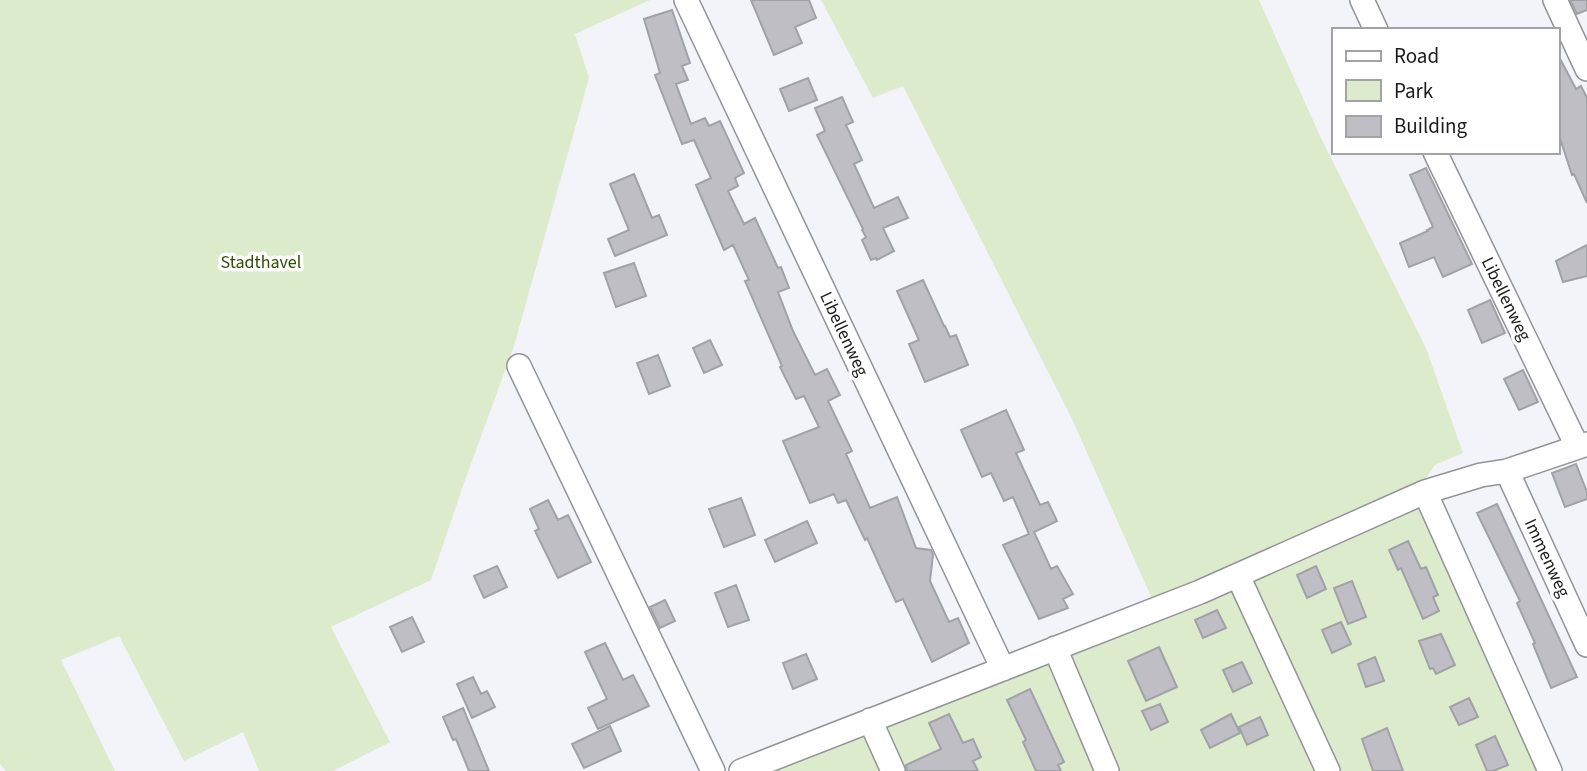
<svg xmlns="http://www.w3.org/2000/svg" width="1587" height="771" font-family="'Source Sans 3',sans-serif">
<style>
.green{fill:#dbebcc}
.building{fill:#bebec4;stroke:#a1a2a7;stroke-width:2}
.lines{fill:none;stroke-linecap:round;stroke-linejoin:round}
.minor-casing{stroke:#939499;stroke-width:26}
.minor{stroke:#fff;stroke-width:23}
.labels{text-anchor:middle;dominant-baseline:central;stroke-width:7;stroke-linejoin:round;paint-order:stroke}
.park-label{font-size:18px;fill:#304d00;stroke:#fff}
.street-label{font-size:18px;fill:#1a1a1c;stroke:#fff}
</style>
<rect width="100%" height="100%" fill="#f3f4fa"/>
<!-- green -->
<path class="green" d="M 0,0 L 650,0 L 575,34 L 589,78 L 514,346 L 464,483 L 431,580 L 331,627 L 390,742 L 333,771 L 259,771 L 243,732 L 184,761 L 119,636 L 61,660 L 115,771 L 6,771 L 0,764 Z
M 821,0 L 1259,0 L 1320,136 L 1426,348 L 1463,453 L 1435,465 L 1421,485 L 1153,601 L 1072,419 L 903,86 L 873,98 Z
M 1422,504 L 1546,771 L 760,771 Z"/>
<!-- building -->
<path class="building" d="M 751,0 L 809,0 L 816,18 L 795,27 L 802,43 L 774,55 Z
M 1570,0 L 1587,0 L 1587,10 L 1577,14 Z
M 672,10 L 690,63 L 682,66 L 688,80 L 676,84 L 691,124 L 705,118 L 709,126 L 720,121 L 744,173 L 735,178 L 738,186 L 728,191 L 744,224 L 755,218 L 778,268 L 781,267 L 789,288 L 778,292 L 793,331 L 815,375 L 827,369 L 840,395 L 828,401 L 852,451 L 846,454 L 870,508 L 897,497 L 916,548 L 931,550 L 933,555 L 930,581 L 949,622 L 958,618 L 969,643 L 932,662 L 903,599 L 896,602 L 867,538 L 865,540 L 846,500 L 838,503 L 834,494 L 810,503 L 783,441 L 819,427 L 804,396 L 796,399 L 780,367 L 782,366 L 745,281 L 749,280 L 733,245 L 724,250 L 696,185 L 711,178 L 694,140 L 682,144 L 655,75 L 660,73 L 644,19 Z
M 1557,53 L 1576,89 L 1581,86 L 1587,98 L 1587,203 L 1574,174 L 1572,175 L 1557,129 Z
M 808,78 L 817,100 L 789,111 L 780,89 Z
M 842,97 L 853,122 L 846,125 L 862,160 L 854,164 L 874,208 L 898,197 L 908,218 L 883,228 L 894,251 L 877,260 L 876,258 L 871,260 L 862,240 L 866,237 L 862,230 L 863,229 L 817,135 L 825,131 L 815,108 Z
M 1426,168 L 1472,264 L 1443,277 L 1434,257 L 1409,267 L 1400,243 L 1428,231 L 1427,230 L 1433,227 L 1410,175 Z
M 634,174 L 652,218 L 659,215 L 667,235 L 615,256 L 608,239 L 629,230 L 610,184 Z
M 1587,245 L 1587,276 L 1563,282 L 1556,261 Z
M 634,263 L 646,296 L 616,307 L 604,273 Z
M 923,280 L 944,326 L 945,326 L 950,337 L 956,335 L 968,365 L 925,382 L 909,344 L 919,340 L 897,291 Z
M 1490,300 L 1505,333 L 1482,343 L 1468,310 Z
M 710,340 L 722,365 L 704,373 L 693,348 Z
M 658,355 L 670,386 L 649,394 L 637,363 Z
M 1523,370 L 1538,402 L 1519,410 L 1504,379 Z
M 1006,410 L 1024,450 L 1016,453 L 1040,505 L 1048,502 L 1057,521 L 1034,532 L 1051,569 L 1057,566 L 1073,594 L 1063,599 L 1068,608 L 1039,619 L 1003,545 L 1029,534 L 1013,497 L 1004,501 L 991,473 L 982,477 L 961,430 Z
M 1576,464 L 1587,492 L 1587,499 L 1565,507 L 1552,473 Z
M 741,498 L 755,535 L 724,547 L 709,509 Z
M 548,500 L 558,520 L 568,515 L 591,562 L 558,578 L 535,531 L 539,529 L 530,509 Z
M 1497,504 L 1577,677 L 1551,688 L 1533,644 L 1535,643 L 1517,603 L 1520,601 L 1477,513 Z
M 807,521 L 817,543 L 775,562 L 765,540 Z
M 1408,541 L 1421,569 L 1426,567 L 1438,595 L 1433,597 L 1439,611 L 1423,619 L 1401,568 L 1398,570 L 1389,550 Z
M 497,566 L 507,587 L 484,598 L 474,576 Z
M 1316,566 L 1326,589 L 1307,598 L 1297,575 Z
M 1352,581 L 1366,617 L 1348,624 L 1334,588 Z
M 736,585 L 749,620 L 728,627 L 715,593 Z
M 665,600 L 675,621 L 660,628 L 650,607 Z
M 1217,610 L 1226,628 L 1203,638 L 1195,620 Z
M 412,617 L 424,642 L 402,652 L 390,627 Z
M 1341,622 L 1351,644 L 1332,653 L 1322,630 Z
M 1441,634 L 1455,665 L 1436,674 L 1433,668 L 1430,669 L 1419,641 Z
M 605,643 L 623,680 L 633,675 L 649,706 L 598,729 L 588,708 L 607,699 L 585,652 Z
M 1159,647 L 1177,687 L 1146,701 L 1128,661 Z
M 806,654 L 817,679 L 793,689 L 783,663 Z
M 1375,657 L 1384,681 L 1366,687 L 1358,664 Z
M 1242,662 L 1252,683 L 1233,692 L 1223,670 Z
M 473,677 L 481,694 L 487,691 L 495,707 L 472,718 L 457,684 Z
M 1030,689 L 1064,762 L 1058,765 L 1061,771 L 1036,771 L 1023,742 L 1026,740 L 1007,700 Z
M 1469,698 L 1478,717 L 1459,725 L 1450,707 Z
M 1160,704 L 1168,722 L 1151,730 L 1142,711 Z
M 463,708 L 489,771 L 469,771 L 456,739 L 453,740 L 443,717 Z
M 949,714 L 963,743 L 973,739 L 981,757 L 973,761 L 978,771 L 907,771 L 906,765 L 941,749 L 929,723 Z
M 1231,714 L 1240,733 L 1210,748 L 1201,730 Z
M 1260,717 L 1268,735 L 1247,745 L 1239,727 Z
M 610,726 L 621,751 L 584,768 L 572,744 Z
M 1387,728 L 1403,771 L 1373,771 L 1362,739 Z
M 1495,736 L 1508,765 L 1493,771 L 1487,771 L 1476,745 Z"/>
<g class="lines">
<!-- minor casing -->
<g class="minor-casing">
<path id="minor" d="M 686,0 L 1003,669
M 1362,0 L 1376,30
M 1555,0 L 1587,69
M 1435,152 L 1577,446
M 519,366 L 713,771
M 1507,471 L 1587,645
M 1425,492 L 1550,771
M 1238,576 L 1328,771
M 1055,648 L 1107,771
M 870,720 L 893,771
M 741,771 L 1200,592 L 1425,492 L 1481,475 L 1507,471 L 1587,444"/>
</g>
<!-- minor -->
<use href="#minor" class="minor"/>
</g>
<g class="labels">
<!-- park labels -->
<g class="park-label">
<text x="261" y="262">Stadthavel</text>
</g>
<!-- street labels -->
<g class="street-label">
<text transform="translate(1506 299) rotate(64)">Libellenweg</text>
<text transform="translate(844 334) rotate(65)">Libellenweg</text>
<text transform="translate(1547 558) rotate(65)">Immenweg</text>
</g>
</g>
<!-- legend -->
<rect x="1332" y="28" width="228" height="126" fill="#ffffff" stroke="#a3a3a4" stroke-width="2"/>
<rect x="1346" y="51" width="35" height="10" fill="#ffffff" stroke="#a3a3a4" stroke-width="2"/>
<text x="1394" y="63" font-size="21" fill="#1a1a1c">Road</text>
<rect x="1346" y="80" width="35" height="21" fill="#dbebcc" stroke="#a3a3a4" stroke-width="2"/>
<text x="1394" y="98" font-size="21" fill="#1a1a1c">Park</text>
<rect x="1346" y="116" width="35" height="21" fill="#bebec4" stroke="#a3a3a4" stroke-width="2"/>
<text x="1394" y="133" font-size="21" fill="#1a1a1c">Building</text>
</svg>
